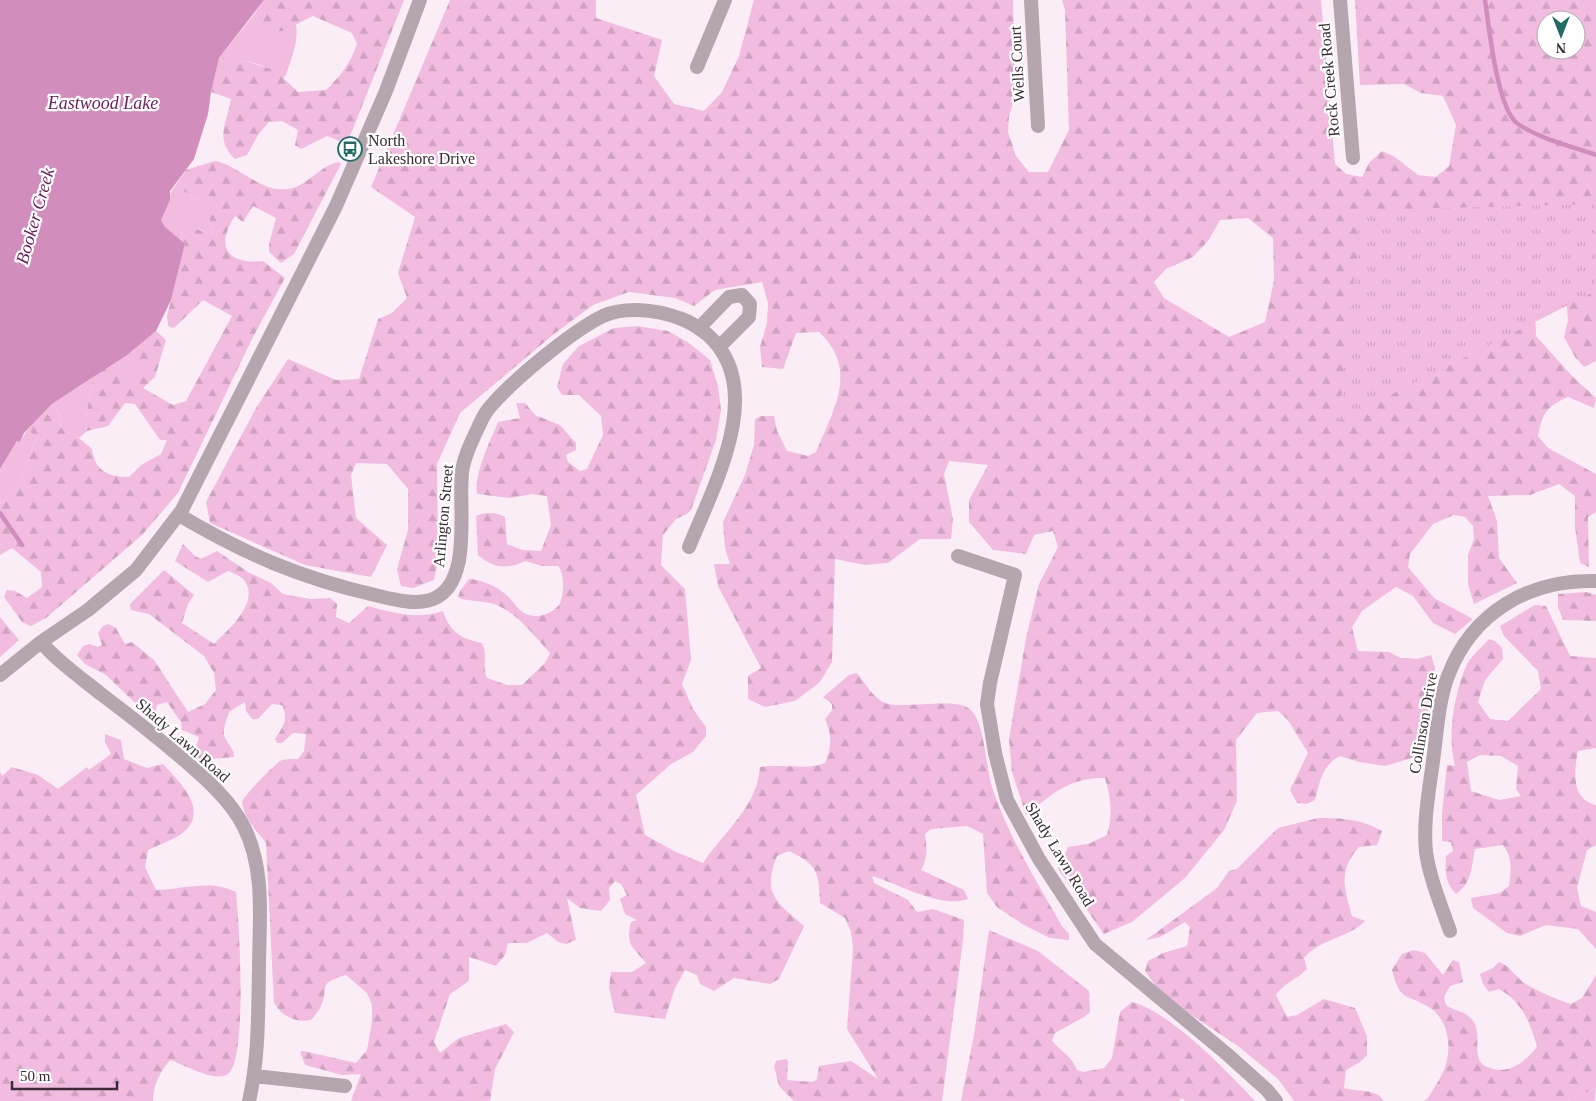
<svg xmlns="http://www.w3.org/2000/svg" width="1596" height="1101" font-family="Georgia,serif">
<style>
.grass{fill:#f2bce0}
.forest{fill:url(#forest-firs);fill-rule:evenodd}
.park{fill:url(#park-tufts)}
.water{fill:#d18dbc}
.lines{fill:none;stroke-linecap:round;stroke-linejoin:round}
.stream{stroke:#d18dbc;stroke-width:4.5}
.minor{stroke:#b4a5af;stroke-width:14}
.labels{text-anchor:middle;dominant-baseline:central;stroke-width:4.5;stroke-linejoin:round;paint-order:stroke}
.street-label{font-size:16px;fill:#392c35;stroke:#fefefe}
.poi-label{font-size:16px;fill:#392c35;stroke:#fefefe;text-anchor:start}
.water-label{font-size:18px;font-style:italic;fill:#6c1c59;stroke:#fefefe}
</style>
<defs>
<pattern id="forest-firs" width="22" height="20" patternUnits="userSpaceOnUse" patternTransform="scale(1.25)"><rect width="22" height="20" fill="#f2bce0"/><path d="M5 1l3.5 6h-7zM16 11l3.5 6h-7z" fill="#d0a2c1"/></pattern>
<pattern id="park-tufts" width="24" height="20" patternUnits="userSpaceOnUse" patternTransform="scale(1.25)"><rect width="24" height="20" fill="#f2bce0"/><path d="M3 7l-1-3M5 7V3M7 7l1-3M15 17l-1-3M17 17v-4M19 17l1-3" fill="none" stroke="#d0a2c1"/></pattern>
</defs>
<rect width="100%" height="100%" fill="#fbedf6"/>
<!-- grass -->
<path class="grass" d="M 255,13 L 265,32 L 283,31 L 296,24 C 299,42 291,59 286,75 L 283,78 C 267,63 241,59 219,58 Z
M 175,186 L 198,200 L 213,224 L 211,235 L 199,229 L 181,229 L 182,242 L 165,227 L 161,220 C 166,210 169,192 175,186 Z
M 132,350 L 136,365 L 131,378 L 118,366 L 109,365 Z
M 92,378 C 92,396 83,414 87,431 L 79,438 L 61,428 L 59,412 L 52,404 Z
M 28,429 L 36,439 L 15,494 L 0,504 L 0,469 L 17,441 L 20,442 Z
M 1596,1088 L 1595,1101 L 1568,1101 Z"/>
<!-- forest -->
<path class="forest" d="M 264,0 L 404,0 L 347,144 L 327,136 L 301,149 L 295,145 L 298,130 L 282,121 L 269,122 L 258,135 L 247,155 L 235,159 C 214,139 227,123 231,99 L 211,92 L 219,58 L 238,59 L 275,70 L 298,92 L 326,90 C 340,77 351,62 357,44 L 352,33 L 313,16 L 283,31 L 265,33 L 255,13 Z
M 450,0 L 596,0 L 596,18 L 662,40 L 654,76 L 674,104 L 704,111 L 722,92 L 739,56 L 754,0 L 1013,0 L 1015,97 L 1009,116 L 1008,132 L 1016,156 L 1029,172 L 1048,172 L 1069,130 L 1065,10 L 1062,0 L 1321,0 L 1335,164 L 1346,174 L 1362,177 L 1369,163 L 1382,151 L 1395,157 L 1418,175 L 1436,177 L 1449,166 L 1456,125 L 1443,96 L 1421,93 L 1404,84 L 1360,85 L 1355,0 L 1596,0 L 1596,361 L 1584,367 L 1575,357 L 1564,337 L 1568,320 L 1566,295 L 1535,307 L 1536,336 L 1573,377 L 1596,398 L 1594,408 L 1568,397 C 1546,407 1543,412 1538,436 L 1548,448 L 1596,474 L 1596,512 L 1588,517 L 1589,567 L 1580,563 L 1575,527 L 1575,496 L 1559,484 L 1530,495 L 1488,496 L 1497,521 L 1499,558 L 1517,583 L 1474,604 L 1468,584 L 1468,555 L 1474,539 L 1473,526 L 1465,517 L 1454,515 L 1433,524 L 1410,554 L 1408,567 L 1434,598 L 1473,619 L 1455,634 L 1433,623 L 1413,596 L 1396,587 L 1362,611 L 1352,627 L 1358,651 L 1389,652 L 1401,658 L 1417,659 L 1431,655 L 1435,668 L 1423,738 L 1415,757 L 1385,766 L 1359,762 L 1340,756 C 1322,766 1320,781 1315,800 L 1307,804 L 1297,803 L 1290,790 L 1308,753 L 1288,720 L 1278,711 L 1257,713 L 1236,740 L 1237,801 L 1224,830 L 1185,878 L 1132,922 L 1104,934 L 1058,869 L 1068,847 L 1088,844 L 1107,835 C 1113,814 1111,799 1105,778 C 1070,777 1052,794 1026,815 L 1012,772 L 1009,739 L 1026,638 L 1039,584 L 1058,547 L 1053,531 L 1034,535 L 1026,554 L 993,550 L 969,522 L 969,500 L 988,465 L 949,461 L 944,474 L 953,519 L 951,539 L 920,539 L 888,563 L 865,565 L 835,559 L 832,662 L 820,682 L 795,701 L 765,707 L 748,699 L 748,676 L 761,668 L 718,586 L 714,564 L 730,564 L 725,548 L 723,522 L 745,475 L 754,445 L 755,419 L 761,416 L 774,416 L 777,431 L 787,451 L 808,456 L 816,452 C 834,409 859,369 819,332 L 796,333 L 783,369 L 762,367 L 760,347 L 767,323 L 768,303 L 762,282 L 715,290 L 694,306 L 675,298 L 629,292 L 593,305 L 554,334 L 460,413 L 437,464 L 438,559 L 434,580 L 413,588 L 401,586 L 397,569 L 408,530 L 408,489 L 387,464 L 356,463 L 351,475 L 356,518 L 387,545 L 371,577 L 305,565 L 210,523 L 206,502 L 256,408 L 288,359 L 336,380 L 359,379 L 378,319 L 392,313 L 407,298 L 398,273 L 415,217 L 371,187 ZM 1546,20 L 1576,20 L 1576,50 L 1546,50 ZM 1248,218 L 1273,238 L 1274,281 L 1265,322 L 1229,337 L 1164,298 L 1154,282 L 1166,269 L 1193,257 L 1208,241 L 1220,220 Z
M 215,161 C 242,166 262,196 293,188 C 310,183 321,165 339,162 L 341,164 L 294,254 L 281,263 L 269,252 L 269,244 L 276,218 L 253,206 L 243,222 L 235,216 C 215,246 227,265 263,261 L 285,278 L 253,337 L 178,493 L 142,535 L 46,618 L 31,626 L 22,622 L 4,597 L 7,590 L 15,591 L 27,598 L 42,587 L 41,572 L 12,548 L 0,555 L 0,504 L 15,494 L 36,439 L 28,429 L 52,404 L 59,412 L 61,428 L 79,438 L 92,449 C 95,471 108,477 129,477 L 141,465 L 161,454 L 167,440 L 160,440 L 135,404 L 125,403 L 108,426 L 87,431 C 83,414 92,396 92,378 L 109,365 L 118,366 L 131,377 L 135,365 L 132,350 L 156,331 L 166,340 L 155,377 L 143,388 L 173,405 L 186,401 L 232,316 L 203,300 L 174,328 L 168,326 L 167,316 L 185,244 L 182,242 L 181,229 L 188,226 L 211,234 L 213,225 L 198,200 L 175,186 L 186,170 Z
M 637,326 L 668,331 L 689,343 L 710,360 L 718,386 L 721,410 L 716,440 L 691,510 L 687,514 L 676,519 L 663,535 L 661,565 L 685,589 L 691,660 L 682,684 L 693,709 L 706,727 L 706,736 L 693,752 L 671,764 L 636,795 L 645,835 L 676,852 L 703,863 C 723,832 757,808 760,767 C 781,763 805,771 825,763 C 832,746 832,735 825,719 L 832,710 L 832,704 L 823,697 L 849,675 L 857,673 C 865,683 873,698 885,703 C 904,710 957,696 971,710 C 985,724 986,768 992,787 C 1008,836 1037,882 1062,926 L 1069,934 L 1069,940 L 1050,938 L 1024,925 L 997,907 L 987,893 L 983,834 L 967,826 L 931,829 L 925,834 C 927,848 928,858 921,870 L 964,890 L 968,899 C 941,909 899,884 872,876 L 874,883 L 908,900 L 917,912 L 933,909 L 964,920 L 963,940 L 942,1101 L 794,1101 L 779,1086 L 774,1066 L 776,1061 L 786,1059 L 788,1061 L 787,1080 L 813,1082 L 817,1079 L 819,1066 L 851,1061 L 878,1079 L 847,1029 L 853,948 L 851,932 L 845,918 L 820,903 C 819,872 818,865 789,851 L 777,856 C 762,894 776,902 804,926 L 779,979 L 770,984 L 734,978 L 714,991 L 700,984 L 697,975 L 685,970 L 675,988 L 665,1019 L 615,1013 L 609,987 L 611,972 L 632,972 L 646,963 C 633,947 625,945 631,922 L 637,920 L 625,914 L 620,899 L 627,895 L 621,884 L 615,881 L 609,888 L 610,900 L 601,911 L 580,908 L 567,898 L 576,940 L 566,944 L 558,942 L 547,933 L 527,943 L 508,943 L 505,955 L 496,966 L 469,957 L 469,981 L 450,994 L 434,1042 L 440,1053 L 459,1038 L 506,1024 L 514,1032 L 495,1069 L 490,1101 L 351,1101 L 361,1074 L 342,1075 L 305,1065 L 300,1052 L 303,1051 L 356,1063 L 367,1050 L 372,1022 L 372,1005 L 367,993 L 346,975 C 316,984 330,985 321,1006 C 319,1011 314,1016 311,1020 C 295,1023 282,1016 274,1003 L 266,843 C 257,831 244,818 242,802 C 242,798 276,762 282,760 C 286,759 293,759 298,759 L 304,751 L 306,734 L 293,733 L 282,743 L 277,743 L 275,739 C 283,727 289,718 282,705 L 272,704 L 258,719 L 252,719 L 246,711 L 245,702 L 229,712 C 227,719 223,727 224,734 C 225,742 234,747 234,757 L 201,760 L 194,754 L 199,737 L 182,730 L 181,722 L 167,702 L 157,705 L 156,710 L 160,718 L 155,722 L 106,675 L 85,664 L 77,655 L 83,646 L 89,644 L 98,647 L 102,645 L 98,633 L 103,626 L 108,624 L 116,628 L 125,644 L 132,642 L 154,660 L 188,712 L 205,704 L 216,690 L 214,673 L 204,656 L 149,614 L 131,610 L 130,604 L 164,570 L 194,595 L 188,604 L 182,623 L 214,644 C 228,630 261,602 244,580 C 241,576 233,573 228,571 L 208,582 L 175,561 L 183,544 L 195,556 L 201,559 L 217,551 L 248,572 L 271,583 L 283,594 L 310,599 L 330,598 L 337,604 L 336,617 L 349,623 L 368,606 C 394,613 417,620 443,611 C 450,632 461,639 482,643 C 488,655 482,666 487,678 L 507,685 L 522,685 L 545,663 L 550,653 C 533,635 518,613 494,604 C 484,601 472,601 462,599 L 458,597 L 460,591 L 469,579 C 479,579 496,586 504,593 C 516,602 518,616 537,616 C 544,616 557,610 560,603 C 564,594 565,573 558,566 L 542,566 L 525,561 C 506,570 493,568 478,555 L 476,516 C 485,512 496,512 505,517 L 507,544 L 523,550 L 541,551 L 551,525 L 547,496 L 532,494 L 510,498 L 477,494 C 474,474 490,441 498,422 L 520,418 L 516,403 L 525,403 L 535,415 L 560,425 L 576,443 L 576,450 L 566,455 L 568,462 L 580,471 L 587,469 L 603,435 L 601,416 L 579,395 L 562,395 L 557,387 L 563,364 L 579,346 L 614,328 Z
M 1586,592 L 1596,595 L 1596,621 L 1563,620 L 1558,607 L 1558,594 Z
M 1535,605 L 1546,606 L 1570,656 L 1596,658 L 1596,748 L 1578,751 C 1574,771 1571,799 1596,805 L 1596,845 L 1587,850 L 1577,888 L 1581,906 L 1596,912 L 1596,949 L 1578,929 L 1546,925 L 1520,936 L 1507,933 L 1473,908 L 1471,898 L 1500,893 L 1509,886 C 1511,871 1513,858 1503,845 L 1475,849 C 1471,867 1473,882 1456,894 C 1445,883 1445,871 1446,856 L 1453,851 L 1451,842 L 1442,841 L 1442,813 L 1447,765 L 1455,766 C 1447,735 1454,695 1466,666 C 1471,656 1482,647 1489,639 L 1495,641 L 1502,648 L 1503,659 L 1485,680 L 1478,702 L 1490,719 L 1508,721 L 1541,689 L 1538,671 L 1504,636 L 1500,626 ZM 1480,755 L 1501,756 L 1518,766 L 1516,789 L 1521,796 L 1499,800 L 1471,791 L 1467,762 Z
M 0,617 L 19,640 L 0,657 Z
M 105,734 L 121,740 L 124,759 L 147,768 L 163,764 C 181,784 212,812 180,835 C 170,841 158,845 148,850 L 145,867 L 156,890 C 182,889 212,879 236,892 C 239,920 248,1059 228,1074 C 215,1083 185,1065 170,1060 C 160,1072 153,1085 153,1101 L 0,1101 L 0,772 L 2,776 L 12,767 L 38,775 L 58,789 L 87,767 L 89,770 L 111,754 L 105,742 Z
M 1318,818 C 1343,818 1361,819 1382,831 L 1377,845 L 1359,847 C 1338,871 1344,888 1352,916 L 1365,921 C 1347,939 1321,938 1304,958 L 1307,969 C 1295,981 1286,981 1276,995 L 1287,1017 L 1297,1015 L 1324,999 L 1355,1008 L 1367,1036 L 1367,1055 L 1360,1062 L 1346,1070 L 1344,1088 C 1357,1092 1376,1088 1384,1101 L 1294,1101 L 1278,1079 L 1238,1046 L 1163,996 L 1145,971 L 1148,961 L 1163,953 L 1187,946 L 1190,927 L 1185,922 L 1160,937 L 1146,940 L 1217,888 L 1229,871 L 1237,869 L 1278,828 Z
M 989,930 L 1038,951 L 1089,991 L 1090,1012 L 1084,1017 L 1055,1033 L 1052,1040 C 1061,1053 1070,1053 1077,1070 L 1084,1072 L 1104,1068 L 1112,1058 L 1120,1012 L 1132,1002 C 1169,1011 1228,1072 1255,1101 L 1185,1101 L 1182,1098 L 1179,1101 L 961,1101 L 974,1035 Z
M 1414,950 L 1425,953 L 1443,975 L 1453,960 L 1459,962 L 1463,982 L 1450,986 L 1444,997 L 1446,1005 C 1457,1013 1466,1009 1475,1024 C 1480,1035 1475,1049 1479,1059 C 1481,1065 1485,1066 1490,1068 C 1509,1075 1526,1061 1537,1047 C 1531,1023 1521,1001 1499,989 L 1489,992 L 1483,984 L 1480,974 L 1493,968 L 1499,962 C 1510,966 1514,975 1523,982 C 1538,992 1554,998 1571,1004 L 1582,998 L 1596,975 L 1596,1088 L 1568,1101 L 1424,1101 L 1428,1098 C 1434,1088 1443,1075 1446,1064 C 1452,1043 1447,1017 1427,1006 C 1404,993 1400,1001 1392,970 L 1402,954 Z"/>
<!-- park -->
<path class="park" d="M 1596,204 L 1596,291 L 1337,422 L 1362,210 Z"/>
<!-- water -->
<path class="water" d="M 0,0 L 264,0 L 219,58 L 211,92 L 208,114 L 194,159 L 170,191 L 170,200 L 161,220 L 165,227 L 185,244 L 171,300 L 156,331 L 127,355 L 52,404 L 24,433 L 20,442 L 17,441 L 0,469 Z"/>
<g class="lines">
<!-- stream -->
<path class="stream" d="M 1485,0 C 1489,26 1497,110 1518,124 C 1540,139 1571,146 1596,155
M 0,513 L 22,545"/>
<!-- minor -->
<path class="minor" d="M 1031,0 L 1038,126
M 1340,0 L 1353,158
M 697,67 L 725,0
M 699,328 L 729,297 L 742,295 L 750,304 L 749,317 L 720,346
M 179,515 C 245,554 300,578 375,595 C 392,599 416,606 433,599 C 473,583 458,508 462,473 C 463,459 470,445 476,432 C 480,424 484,413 490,407 C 513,380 572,331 603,316 C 626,306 657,310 679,318 C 691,322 698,327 708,335 C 768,389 713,487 689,547
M 958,556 L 1015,575 L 990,683 L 987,704 L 995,753 L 1007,800 L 1039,859 L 1095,944 L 1228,1055 L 1267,1090 L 1276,1101
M 41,642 C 58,662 80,677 101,694 C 129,715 157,737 184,760 C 206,779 231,801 244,827 C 266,871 259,923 259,969 C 258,1013 259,1058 249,1101
M 0,675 L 41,642 L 88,610 L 136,570 L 182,510 L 336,206 L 386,91 L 420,0
M 1450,931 C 1441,905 1430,879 1426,852 C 1423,822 1429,791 1433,761 C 1437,734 1438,702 1448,676 C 1472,612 1530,579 1596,581
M 255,1076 L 345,1086"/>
</g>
<!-- icons -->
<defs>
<g id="bus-ring" transform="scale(1.25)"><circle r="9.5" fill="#fefefe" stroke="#216c67" stroke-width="1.5"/><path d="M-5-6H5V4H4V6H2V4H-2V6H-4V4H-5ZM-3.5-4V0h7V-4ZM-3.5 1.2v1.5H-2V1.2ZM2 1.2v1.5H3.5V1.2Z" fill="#216c67"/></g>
</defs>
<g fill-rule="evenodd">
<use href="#bus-ring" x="350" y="149"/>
</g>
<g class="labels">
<!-- street labels -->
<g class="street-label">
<text transform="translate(1017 64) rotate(-93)">Wells Court</text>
<text transform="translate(1329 80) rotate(-95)">Rock Creek Road</text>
<text transform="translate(443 516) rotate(-85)">Arlington Street</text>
<text transform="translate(1423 723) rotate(-80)">Collinson Drive</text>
<text transform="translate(183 740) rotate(41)">Shady Lawn Road</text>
<text transform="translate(1060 854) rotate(59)">Shady Lawn Road</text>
</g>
<!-- poi labels -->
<g class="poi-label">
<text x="368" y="140">North<tspan x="368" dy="18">Lakeshore Drive</tspan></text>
</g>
<!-- water labels -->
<g class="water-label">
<text x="103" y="103">Eastwood Lake</text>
<text transform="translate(35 216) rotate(-74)">Booker Creek</text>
</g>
</g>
<!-- north arrow -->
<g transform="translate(1561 35) rotate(180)"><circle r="24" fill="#fefefe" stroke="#afaaae"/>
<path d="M0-4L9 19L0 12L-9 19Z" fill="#216c67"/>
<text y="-8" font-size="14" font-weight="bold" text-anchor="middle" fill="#392c35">N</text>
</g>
<!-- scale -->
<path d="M12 1081v8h105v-8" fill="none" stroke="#392c35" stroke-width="2.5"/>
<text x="20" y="1081" font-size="15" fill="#392c35" stroke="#fefefe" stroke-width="4" paint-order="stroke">50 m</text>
</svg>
